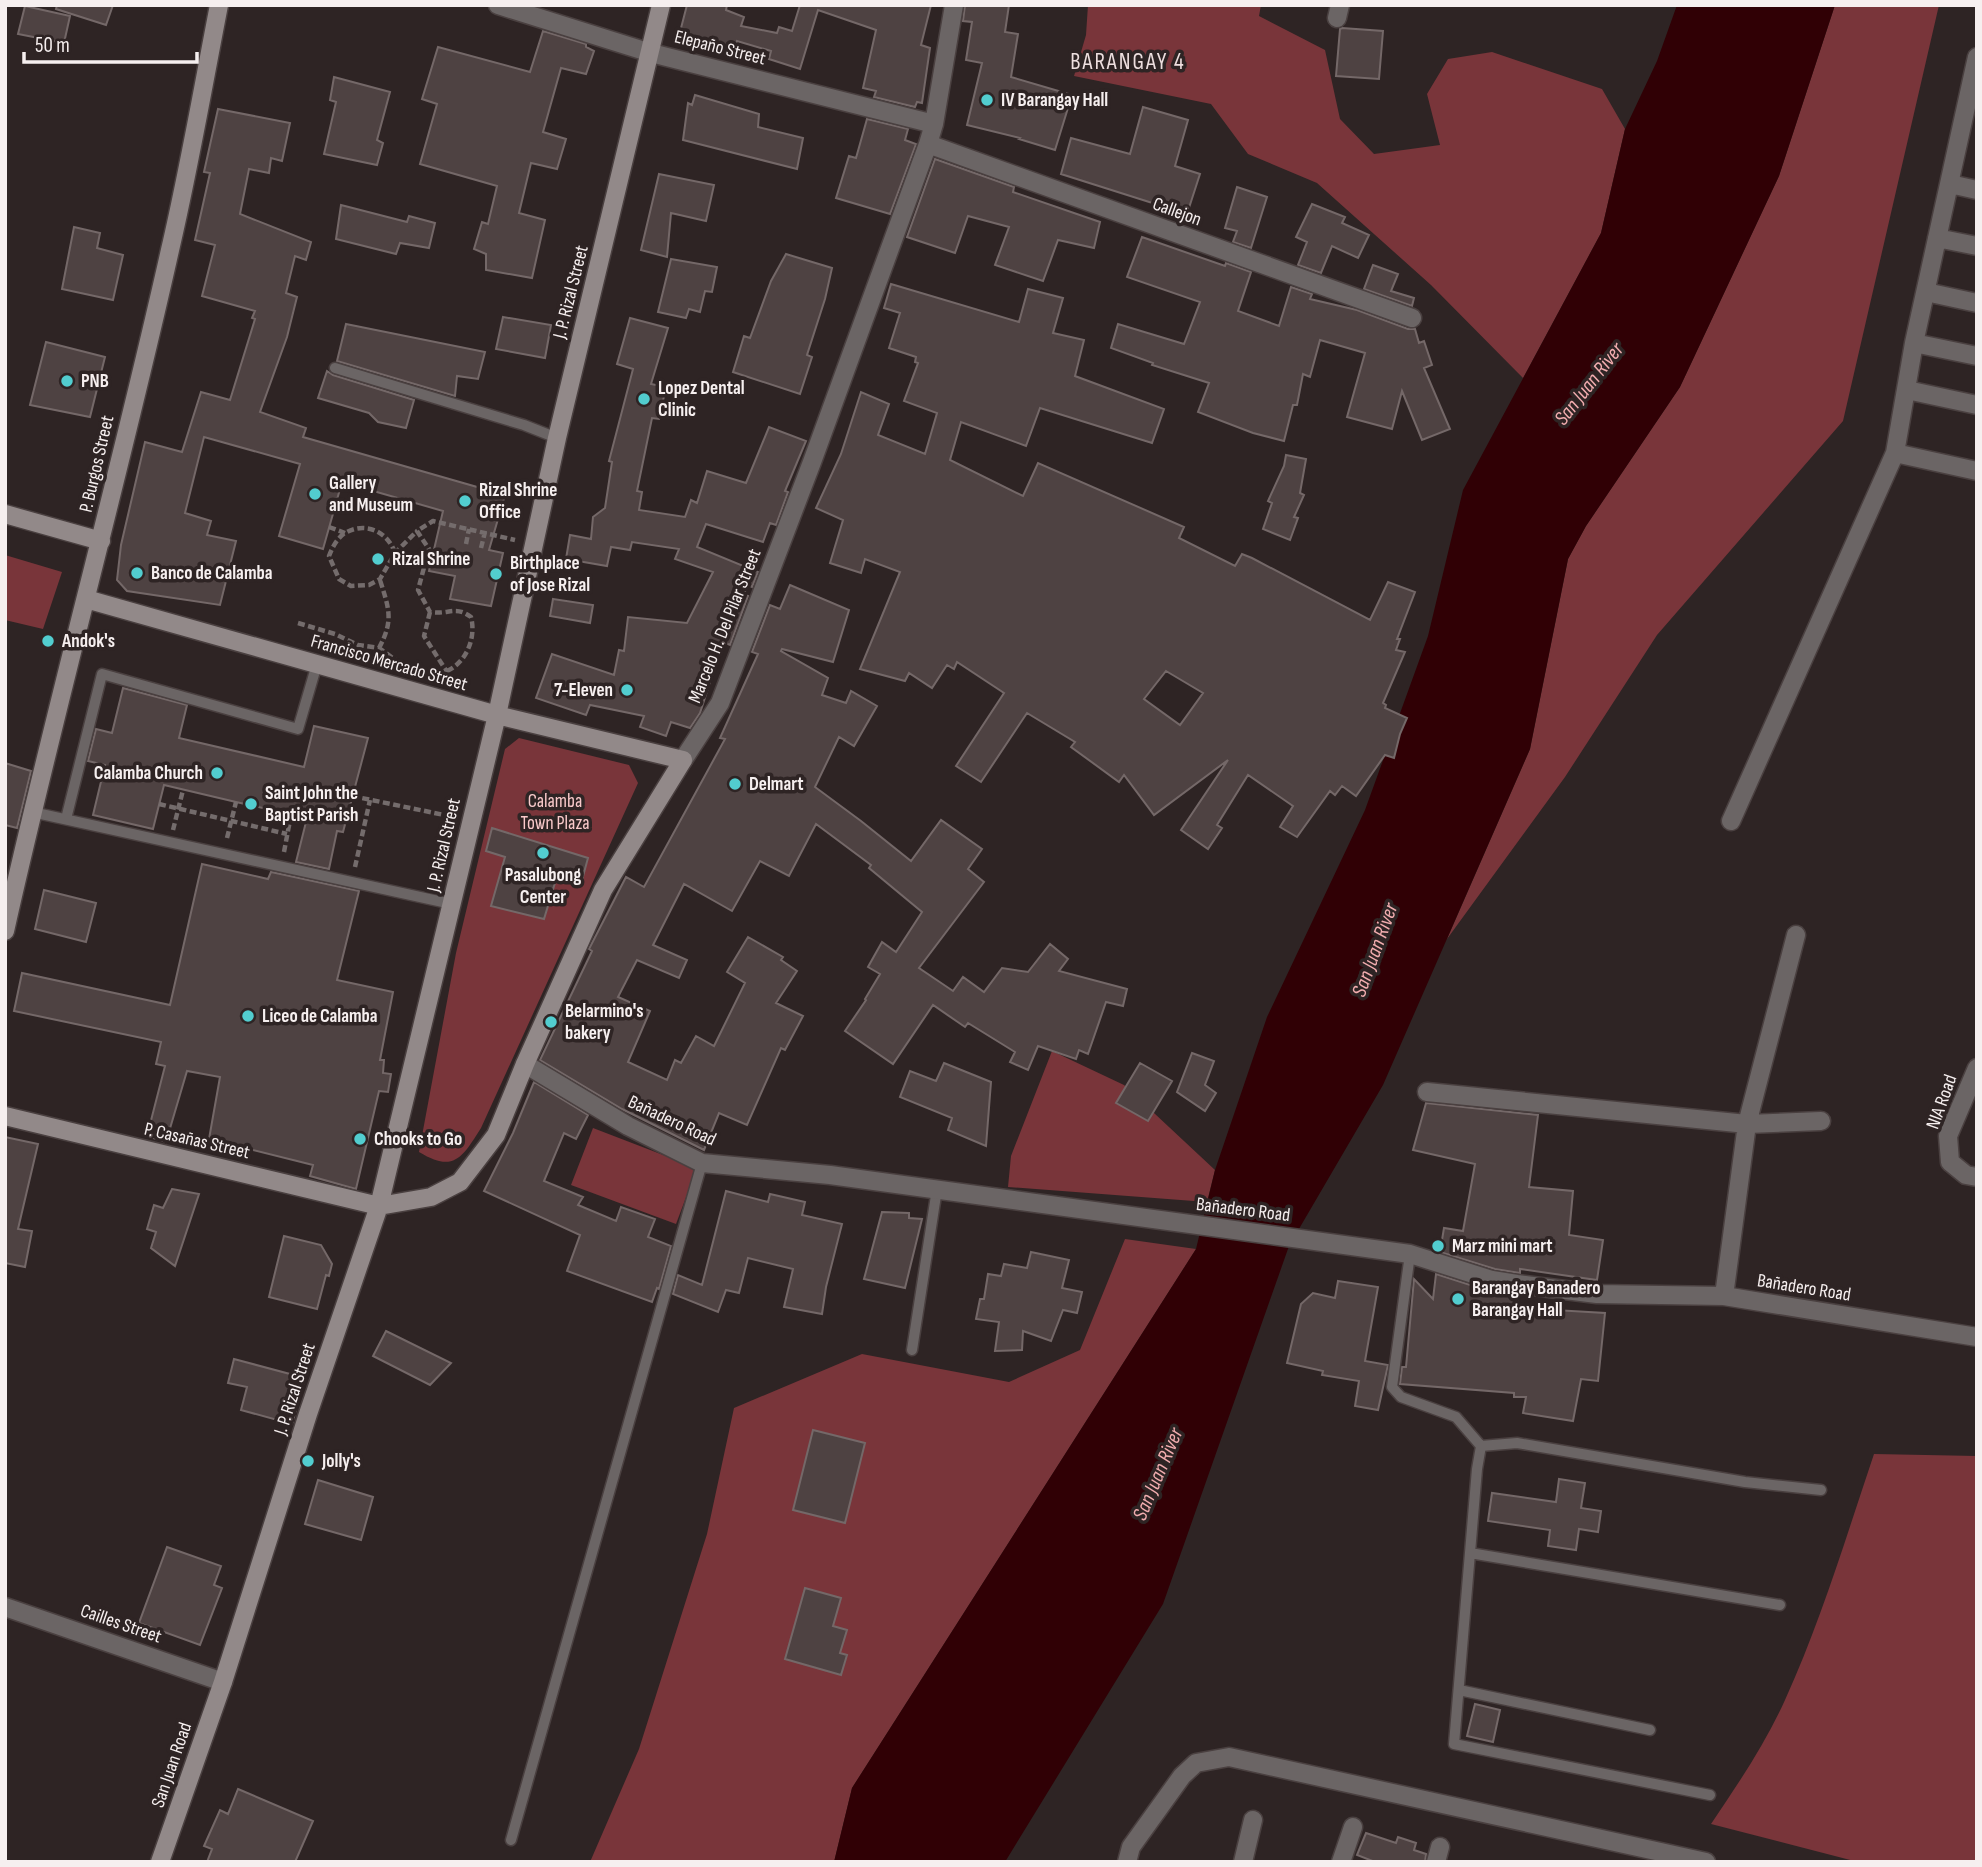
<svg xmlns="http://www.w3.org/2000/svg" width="1982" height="1867" font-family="'Sofia Sans Condensed',sans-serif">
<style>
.green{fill:#79353a}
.water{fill:#300005}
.building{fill:#4e4242;stroke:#746868;stroke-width:2;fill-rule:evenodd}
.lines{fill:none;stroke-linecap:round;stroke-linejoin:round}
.lane-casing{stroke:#4a4040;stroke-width:13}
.street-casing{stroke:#4a4040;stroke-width:21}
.secondary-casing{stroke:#4a4040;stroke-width:21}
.path{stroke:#746c6c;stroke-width:4.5;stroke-dasharray:7 3.5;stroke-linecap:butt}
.lane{stroke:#6b6565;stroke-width:10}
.street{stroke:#6b6565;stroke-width:18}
.secondary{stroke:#928989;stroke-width:18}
.poi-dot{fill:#52cdcf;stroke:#2e2424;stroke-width:2.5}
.labels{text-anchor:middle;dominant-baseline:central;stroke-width:7;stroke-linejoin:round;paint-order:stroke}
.street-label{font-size:19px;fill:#f6efef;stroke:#2e2424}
.poi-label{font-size:19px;font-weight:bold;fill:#f6efef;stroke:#2e2424;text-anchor:start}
.park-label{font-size:19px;fill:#facacb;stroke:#2e2424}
.water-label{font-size:21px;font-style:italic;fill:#f2adaf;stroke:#2e2424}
.quarter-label{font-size:23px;letter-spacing:2px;fill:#eedfdf;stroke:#2e2424}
</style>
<rect width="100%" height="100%" fill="#2e2424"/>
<!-- green -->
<path class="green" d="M 1088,5 L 1261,5 L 1259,16 L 1325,50 L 1340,119 L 1374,154 L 1440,145 L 1427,94 L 1448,59 L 1492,52 L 1602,89 L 1625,129 L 1601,233 L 1523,378 L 1431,285 L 1317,183 L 1248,154 L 1211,104 L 1074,76 L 1086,35 Z
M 1835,5 L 1939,5 L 1843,421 L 1657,635 L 1565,777 L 1447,939 L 1530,749 L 1568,559 L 1586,526 L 1680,387 L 1779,176 Z
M 5,555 L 62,572 L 43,629 L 5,620 Z
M 519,738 L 629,765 L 638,783 L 481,1128 C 462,1158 454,1173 419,1152 L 456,953 L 505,749 Z
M 1052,1051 L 1124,1085 L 1215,1170 L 1207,1202 L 1008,1187 L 1011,1156 Z
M 593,1128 L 697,1168 L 676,1224 L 571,1185 Z
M 1125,1239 L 1196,1249 L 852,1788 L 834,1862 L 590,1862 L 639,1749 L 707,1534 L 734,1408 L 862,1354 L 1009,1382 L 1080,1350 Z
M 1874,1454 L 1977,1456 L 1977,1862 L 1858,1862 L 1711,1824 C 1738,1784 1765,1744 1785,1700 C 1821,1621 1846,1537 1874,1454 Z"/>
<!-- water -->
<path class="water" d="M 1677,5 L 1835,5 L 1779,176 L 1680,387 L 1586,526 L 1568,559 L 1530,749 L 1383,1085 L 1289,1246 L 1163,1604 L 1005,1862 L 834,1862 L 852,1788 L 1196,1249 L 1215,1170 L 1267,1017 L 1365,810 L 1428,636 L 1463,490 L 1601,233 L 1625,129 L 1657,61 Z"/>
<!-- building -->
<path class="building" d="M 57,5 L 113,5 L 106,25 L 56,9 Z
M 687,5 L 727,5 L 726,10 L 744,17 L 741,26 L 777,33 L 779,27 L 792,31 L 800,5 L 931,5 L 921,45 L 930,48 L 922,103 L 917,102 L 915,107 L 874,97 L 876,91 L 863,88 L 876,30 L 818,10 L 800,69 L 769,59 L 771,51 L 737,41 L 735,47 L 680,32 Z
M 965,5 L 1009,5 L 1005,32 L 1018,34 L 1011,77 L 1072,95 L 1055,150 L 1019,139 L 1020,138 L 967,125 L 982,63 L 966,60 L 972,22 L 963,21 Z
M 25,6 L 70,16 L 64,43 L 18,34 Z
M 1342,28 L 1383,31 L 1379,79 L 1336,76 L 1340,29 Z
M 543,31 L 586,44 L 586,47 L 594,51 L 586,74 L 561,68 L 543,132 L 566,139 L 557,169 L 531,163 L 519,213 L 545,220 L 532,278 L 486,270 L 486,254 L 474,249 L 482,222 L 488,224 L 497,186 L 420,164 L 437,104 L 422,99 L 438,47 L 530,72 Z
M 334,77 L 390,92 L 377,140 L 383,143 L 377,165 L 324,154 L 336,102 L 330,100 Z
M 695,95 L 759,114 L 758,127 L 803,138 L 797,169 L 683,140 L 688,103 L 692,105 Z
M 1143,107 L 1188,120 L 1175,166 L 1200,174 L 1187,214 L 1061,174 L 1071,138 L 1130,154 Z
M 218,109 L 290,123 L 282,161 L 271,158 L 269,173 L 249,169 L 240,214 L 311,242 L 306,260 L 295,256 L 286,293 L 297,297 L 287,337 L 260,412 L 306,428 L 303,437 L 505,495 L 489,550 L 503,553 L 491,606 L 450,599 L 455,576 L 429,571 L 443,511 L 342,482 L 323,549 L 279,536 L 300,464 L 204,437 L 185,513 L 211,521 L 207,535 L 236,541 L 220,605 L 127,591 L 117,580 L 121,545 L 145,442 L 182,452 L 201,392 L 230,400 L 255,319 L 252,318 L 255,311 L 202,296 L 215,245 L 195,240 L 210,173 L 204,172 Z
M 867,119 L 908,129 L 905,140 L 916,144 L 890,214 L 836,198 L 849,156 L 856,158 Z
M 935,159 L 1014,187 L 1013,192 L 1100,222 L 1094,248 L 1058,240 L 1043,281 L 995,265 L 1009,227 L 968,216 L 955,253 L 907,237 Z
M 659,174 L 714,185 L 706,221 L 671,213 L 667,257 L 641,250 Z
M 1237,187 L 1267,197 L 1251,248 L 1233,242 L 1237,231 L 1225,228 Z
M 1312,204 L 1345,217 L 1342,223 L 1369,235 L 1358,258 L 1332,246 L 1321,273 L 1298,265 L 1307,242 L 1296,237 Z
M 341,205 L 407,222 L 409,216 L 435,223 L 429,248 L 400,243 L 396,254 L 336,239 Z
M 74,227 L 100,233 L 97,248 L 123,255 L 113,300 L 62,289 Z
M 1142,237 L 1225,266 L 1226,263 L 1251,272 L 1238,311 L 1279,326 L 1291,287 L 1312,294 L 1310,299 L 1357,310 L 1408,329 L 1415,329 L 1419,343 L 1424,341 L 1432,365 L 1424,368 L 1450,429 L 1422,440 L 1402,391 L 1392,429 L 1347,417 L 1365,353 L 1320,340 L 1310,377 L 1303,374 L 1297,405 L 1293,405 L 1284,441 L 1253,433 L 1198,412 L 1209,383 L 1152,365 L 1153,363 L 1111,348 L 1118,324 L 1184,344 L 1200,302 L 1127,277 Z
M 786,254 L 832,268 L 825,299 L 807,355 L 812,357 L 800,394 L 733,372 L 744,336 L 750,338 L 771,281 Z
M 671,259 L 717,267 L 712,292 L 705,291 L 700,312 L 689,309 L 686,318 L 658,312 Z
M 1373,265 L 1398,274 L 1391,291 L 1414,298 L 1412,306 L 1364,289 Z
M 891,284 L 1019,322 L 1028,289 L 1063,298 L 1053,333 L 1084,340 L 1075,376 L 1164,409 L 1152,443 L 1040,408 L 1026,446 L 961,422 L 950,460 L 1023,496 L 1038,463 L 1184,527 L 1179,538 L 1235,566 L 1242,554 L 1252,558 L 1370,620 L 1388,582 L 1415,592 L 1397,639 L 1400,639 L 1396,650 L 1405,652 L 1383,703 L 1386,705 L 1385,708 L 1407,718 L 1400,734 L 1394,758 L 1385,755 L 1356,796 L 1342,786 L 1335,795 L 1330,791 L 1297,837 L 1280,827 L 1293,806 L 1248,775 L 1217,825 L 1222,828 L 1208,849 L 1181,830 L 1228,760 L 1154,815 L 1124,775 L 1119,782 L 1071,747 L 1075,742 L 1027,713 L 981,782 L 956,766 L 1004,693 L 957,662 L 954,669 L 947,665 L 932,688 L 909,673 L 905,681 L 860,669 L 900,572 L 865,559 L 861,573 L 830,563 L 843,520 L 816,508 L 841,454 L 861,392 L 889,404 L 878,435 L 925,454 L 937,413 L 904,401 L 918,363 L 915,362 L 916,357 L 889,348 L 900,313 L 884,308 ZM 1166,671 L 1203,693 L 1180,725 L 1144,699 Z
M 503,317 L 551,325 L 545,358 L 496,349 Z
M 630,318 L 668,328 L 651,384 L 666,387 L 659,419 L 652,418 L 637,491 L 642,492 L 639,510 L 685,517 L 691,500 L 697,503 L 707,471 L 746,483 L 769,427 L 806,441 L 785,491 L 788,492 L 776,525 L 770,523 L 763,542 L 706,524 L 697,547 L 758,572 L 752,587 L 747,585 L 744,595 L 748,596 L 730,645 L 723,642 L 700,713 L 690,728 L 671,722 L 666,736 L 640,727 L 644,716 L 590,705 L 586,715 L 536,698 L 552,654 L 614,675 L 619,650 L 624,651 L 628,617 L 687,623 L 713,572 L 675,559 L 679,549 L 632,542 L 630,550 L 611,547 L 607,566 L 566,559 L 570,535 L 591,539 L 593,517 L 605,508 L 612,462 L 609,461 L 633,369 L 617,364 Z
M 346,324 L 485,352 L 478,379 L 457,376 L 455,396 L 337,361 Z
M 46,342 L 105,357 L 90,417 L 30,405 Z
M 327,371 L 333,375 L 414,400 L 406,428 L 378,422 L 369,413 L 318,398 Z
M 1286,455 L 1306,459 L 1300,493 L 1304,495 L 1294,517 L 1298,518 L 1290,540 L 1263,529 L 1272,503 L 1268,501 L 1284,466 Z
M 790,585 L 849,610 L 833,662 L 782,649 L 781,651 L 828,678 L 822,695 L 846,703 L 851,691 L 877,706 L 854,746 L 839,737 L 815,787 L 861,821 L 911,861 L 941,820 L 982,849 L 968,869 L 984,882 L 919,968 L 953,991 L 963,977 L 984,992 L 1002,968 L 1028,972 L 1050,944 L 1068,959 L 1059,971 L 1127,989 L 1123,1006 L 1106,1002 L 1088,1054 L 1079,1050 L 1076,1059 L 1038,1046 L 1028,1070 L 1010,1062 L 1015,1052 L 968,1023 L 965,1027 L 933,1005 L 893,1064 L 845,1031 L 866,1000 L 865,999 L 880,974 L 868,967 L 882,942 L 896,952 L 922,912 L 869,868 L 871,865 L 816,824 L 789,876 L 760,861 L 732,911 L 684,884 L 653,945 L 687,960 L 679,978 L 637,960 L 618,997 L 650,1011 L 628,1062 L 667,1080 L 675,1060 L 681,1063 L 696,1036 L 714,1046 L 745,983 L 727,972 L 748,937 L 783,957 L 781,960 L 797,971 L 776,1003 L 803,1016 L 785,1050 L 781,1048 L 747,1125 L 719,1113 L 704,1150 L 622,1109 L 540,1060 L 592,951 L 589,949 L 626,877 L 644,887 L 725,739 L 720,738 L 758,654 L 752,652 L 770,605 L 780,609 Z
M 553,599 L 593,605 L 590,623 L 550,616 Z
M 123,688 L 187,705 L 179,738 L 304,767 L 314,726 L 368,738 L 343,832 L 337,831 L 329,869 L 296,862 L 307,818 L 236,802 L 164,785 L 153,829 L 93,815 L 105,765 L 88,761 L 96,729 L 112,733 Z
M 5,763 L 31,771 L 17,828 L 5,825 Z
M 492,828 L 588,858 L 582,880 L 558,873 L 544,919 L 491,906 L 505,857 L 486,851 Z
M 202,864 L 268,879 L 271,872 L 359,891 L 337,980 L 393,992 L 380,1060 L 384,1060 L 383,1073 L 391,1074 L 388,1092 L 379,1091 L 356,1189 L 310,1176 L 313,1165 L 209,1139 L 220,1077 L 187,1071 L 166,1142 L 147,1136 L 165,1066 L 156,1064 L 161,1042 L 14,1011 L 22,973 L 170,1005 Z
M 44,890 L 96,903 L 86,942 L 35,929 Z
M 1192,1053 L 1214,1061 L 1205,1085 L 1216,1093 L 1205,1111 L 1177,1092 Z
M 944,1063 L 991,1082 L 986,1146 L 948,1130 L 952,1118 L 900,1097 L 910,1071 L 936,1081 Z
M 1140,1063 L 1172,1081 L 1148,1121 L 1116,1103 Z
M 534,1082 L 588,1115 L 576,1139 L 564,1133 L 544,1181 L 583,1197 L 578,1205 L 616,1221 L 621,1207 L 655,1219 L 648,1237 L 671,1246 L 659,1289 L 657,1288 L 652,1302 L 567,1271 L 580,1235 L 484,1191 L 513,1133 Z
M 1426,1103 L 1538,1115 L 1529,1187 L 1573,1191 L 1569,1235 L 1603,1240 L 1597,1280 L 1520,1269 L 1520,1273 L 1495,1269 L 1440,1252 L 1444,1228 L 1463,1231 L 1475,1164 L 1413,1150 Z
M 5,1137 L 38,1144 L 18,1229 L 32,1231 L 25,1267 L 5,1263 Z
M 172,1189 L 199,1194 L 175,1266 L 151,1248 L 156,1232 L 147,1229 L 154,1205 L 163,1208 Z
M 726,1191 L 768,1202 L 770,1194 L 805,1202 L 802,1215 L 842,1224 L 826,1287 L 822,1314 L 784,1307 L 793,1269 L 748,1258 L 739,1293 L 726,1290 L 718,1312 L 673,1294 L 678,1275 L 702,1285 Z
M 882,1212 L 909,1213 L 909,1218 L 922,1219 L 905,1288 L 864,1279 Z
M 284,1236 L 321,1245 L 332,1264 L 329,1276 L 326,1275 L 317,1309 L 269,1297 Z
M 1031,1252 L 1069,1260 L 1062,1288 L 1082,1292 L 1077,1313 L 1063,1310 L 1051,1341 L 1023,1331 L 1022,1350 L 995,1351 L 999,1322 L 976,1319 L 980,1299 L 984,1299 L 988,1274 L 1001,1276 L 1004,1264 L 1027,1268 Z
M 1436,1274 L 1489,1291 L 1518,1296 L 1517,1306 L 1555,1311 L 1555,1310 L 1605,1313 L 1598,1381 L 1581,1379 L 1573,1421 L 1523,1413 L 1526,1397 L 1514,1397 L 1514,1393 L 1400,1384 L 1402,1367 L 1406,1367 L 1414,1279 L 1433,1299 Z
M 1338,1281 L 1378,1287 L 1365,1361 L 1388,1365 L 1378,1410 L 1355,1406 L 1359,1381 L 1322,1375 L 1323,1371 L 1287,1363 L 1301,1304 L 1313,1293 L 1335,1298 Z
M 386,1331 L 451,1363 L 430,1385 L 373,1356 Z
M 234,1359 L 305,1378 L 292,1424 L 241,1410 L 247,1387 L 228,1383 Z
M 813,1430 L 865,1443 L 845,1523 L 793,1510 Z
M 1559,1479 L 1585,1483 L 1581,1508 L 1601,1511 L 1598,1532 L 1579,1529 L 1576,1550 L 1548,1546 L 1550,1530 L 1488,1521 L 1492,1493 L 1556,1502 Z
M 318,1480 L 373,1497 L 361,1540 L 305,1524 Z
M 167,1547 L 221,1566 L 214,1585 L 222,1588 L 200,1645 L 139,1623 Z
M 805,1588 L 841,1598 L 833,1626 L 847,1630 L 840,1653 L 847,1655 L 841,1675 L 785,1659 Z
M 1475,1704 L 1500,1710 L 1493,1742 L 1467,1736 Z
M 238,1789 L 313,1821 L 295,1862 L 207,1862 L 212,1849 L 204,1846 L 220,1810 L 228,1814 Z
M 1366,1833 L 1396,1843 L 1398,1837 L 1416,1843 L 1414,1850 L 1426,1854 L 1425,1862 L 1375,1862 L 1357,1855 Z"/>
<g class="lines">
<!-- lane casing -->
<g class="lane-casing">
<path id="lane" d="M 335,368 L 524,425 L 557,438
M 32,812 L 452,904
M 66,819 L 102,674 L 298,729 L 317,664
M 1410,1254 L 1392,1387 L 1401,1397 L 1456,1417 L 1481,1446 L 1477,1469 L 1454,1744 L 1710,1795
M 912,1350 L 937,1189
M 1481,1446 L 1517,1443 L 1745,1482 L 1821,1490
M 1470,1553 L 1780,1605
M 1459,1690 L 1650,1730
M 511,1840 L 702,1163"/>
</g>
<!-- street casing -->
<g class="street-casing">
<path id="street" d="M 498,5 L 651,53 L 934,124
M 1337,18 L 1340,5
M 928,144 L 1412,318
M 1950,184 L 1977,190
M 1937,238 L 1977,246
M 1926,292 L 1977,303
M 1914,343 L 1977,356
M 1907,390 L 1977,405
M 1895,453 L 1977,471
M 683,760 L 720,703 L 812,462 L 928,144 L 934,124 L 954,5
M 1731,821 L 1895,453 L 1914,343 L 1977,57
M 525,1064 L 628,1126 L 702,1163 L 830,1175 L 1410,1254 L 1492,1280 L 1517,1284 L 1597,1294 L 1724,1296 L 1977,1337
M 1977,1068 L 1948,1136 L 1950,1162 L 1966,1175 L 1977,1177
M 1427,1092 L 1747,1124 L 1821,1121
M 1724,1296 L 1747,1124 L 1796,935
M 5,1607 L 223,1682
M 1127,1862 L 1131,1847 L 1182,1776 L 1196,1763 L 1229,1757 L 1706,1862
M 1243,1862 L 1253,1820
M 1341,1862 L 1353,1827
M 1436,1862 L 1440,1847"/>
</g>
<!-- secondary casing -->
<g class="secondary-casing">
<path id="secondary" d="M 5,514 L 101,541
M 5,931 C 56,703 119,478 170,250 C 189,169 203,87 219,5
M 5,1116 L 379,1206 L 431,1197 L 460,1182 L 496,1135 L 525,1064 L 603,890 L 683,760 L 497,715 L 86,599
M 160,1862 L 223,1682 L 308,1414 L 379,1206 L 497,715 L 557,438 L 661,5"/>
</g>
<!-- path -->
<path class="path" d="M 329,527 L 345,533
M 466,544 L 469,529
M 481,548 L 485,532
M 395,553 C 388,532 366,521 345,533 C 337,538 332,548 329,556 L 339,579 L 351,586 L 369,585 L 380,579 L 395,553 L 417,531
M 430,612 L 424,636 L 447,672
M 298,623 L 335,634 L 358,645 L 379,648 L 405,667
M 379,648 C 394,620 389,609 380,580
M 426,673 C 433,672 443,673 449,670 C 468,660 476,636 471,617 C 455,605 449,615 430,612 L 418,590 L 429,549 L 417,531 L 433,521 L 515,540
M 352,796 L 454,817
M 159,804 L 287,834
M 173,830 L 183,790
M 227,838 L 236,802
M 284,852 L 291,815
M 355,867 L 370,800"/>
<!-- lane -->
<use href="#lane" class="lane"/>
<!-- street -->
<use href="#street" class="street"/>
<!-- secondary -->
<use href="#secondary" class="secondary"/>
</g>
<!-- markers -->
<g class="poi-dot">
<circle cx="987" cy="100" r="7"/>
<circle cx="67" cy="381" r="7"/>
<circle cx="644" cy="399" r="7"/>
<circle cx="315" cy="494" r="7"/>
<circle cx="465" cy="501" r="7"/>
<circle cx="378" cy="559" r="7"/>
<circle cx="137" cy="573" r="7"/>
<circle cx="496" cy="574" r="7"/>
<circle cx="48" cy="641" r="7"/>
<circle cx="627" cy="690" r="7"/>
<circle cx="217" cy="773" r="7"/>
<circle cx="735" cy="784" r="7"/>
<circle cx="251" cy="804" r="7"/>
<circle cx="543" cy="853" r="7"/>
<circle cx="248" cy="1016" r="7"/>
<circle cx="551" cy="1022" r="7"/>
<circle cx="360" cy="1139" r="7"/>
<circle cx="1438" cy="1246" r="7"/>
<circle cx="1458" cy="1299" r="7"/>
<circle cx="308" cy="1461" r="7"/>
</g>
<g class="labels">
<!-- street labels -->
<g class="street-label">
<text transform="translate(720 48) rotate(14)">Elepaño Street</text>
<text transform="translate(1177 212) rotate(20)">Callejon</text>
<text transform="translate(571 292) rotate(-76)">J. P. Rizal Street</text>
<text transform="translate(97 464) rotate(-77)">P. Burgos Street</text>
<text transform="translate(725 626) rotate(-68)">Marcelo H. Del Pilar Street</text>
<text transform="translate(389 663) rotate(16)">Francisco Mercado Street</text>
<text transform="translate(444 845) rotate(-77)">J. P. Rizal Street</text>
<text transform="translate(1942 1102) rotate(-70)">NIA Road</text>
<text transform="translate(672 1121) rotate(25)">Bañadero Road</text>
<text transform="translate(197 1141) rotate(13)">P. Casañas Street</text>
<text transform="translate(1243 1210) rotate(7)">Bañadero Road</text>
<text transform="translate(1804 1288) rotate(9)">Bañadero Road</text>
<text transform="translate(295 1389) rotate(-72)">J. P. Rizal Street</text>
<text transform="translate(121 1624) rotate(19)">Cailles Street</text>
<text transform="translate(172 1765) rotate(-71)">San Juan Road</text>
</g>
<!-- poi labels -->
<g class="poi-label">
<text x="1001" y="100">IV Barangay Hall</text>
<text x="81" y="381">PNB</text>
<text x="658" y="388">Lopez Dental<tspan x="658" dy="22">Clinic</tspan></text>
<text x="329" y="483">Gallery<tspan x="329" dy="22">and Museum</tspan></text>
<text x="479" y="490">Rizal Shrine<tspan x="479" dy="22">Office</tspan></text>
<text x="392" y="559">Rizal Shrine</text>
<text x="510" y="563">Birthplace<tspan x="510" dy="22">of Jose Rizal</tspan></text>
<text x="151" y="573">Banco de Calamba</text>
<text x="62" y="641">Andok's</text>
<text x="613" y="690" text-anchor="end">7-Eleven</text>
<text x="203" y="773" text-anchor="end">Calamba Church</text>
<text x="749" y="784">Delmart</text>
<text x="265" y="793">Saint John the<tspan x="265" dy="22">Baptist Parish</tspan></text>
<text x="543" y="875" text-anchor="middle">Pasalubong<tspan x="543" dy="22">Center</tspan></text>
<text x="565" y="1011">Belarmino's<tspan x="565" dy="22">bakery</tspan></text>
<text x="262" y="1016">Liceo de Calamba</text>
<text x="374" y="1139">Chooks to Go</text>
<text x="1452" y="1246">Marz mini mart</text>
<text x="1472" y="1288">Barangay Banadero<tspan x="1472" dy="22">Barangay Hall</tspan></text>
<text x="322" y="1461">Jolly's</text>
</g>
<!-- park labels -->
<g class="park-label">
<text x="555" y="801">Calamba<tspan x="555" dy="22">Town Plaza</tspan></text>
</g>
<!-- water labels -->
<g class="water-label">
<text transform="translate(1589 384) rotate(-52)">San Juan River</text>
<text transform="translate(1375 950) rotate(-70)">San Juan River</text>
<text transform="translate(1158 1474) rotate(-67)">San Juan River</text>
</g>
<!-- quarter labels -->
<g class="quarter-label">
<text x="1128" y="62">BARANGAY 4</text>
</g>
</g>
<!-- border -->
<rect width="1982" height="1867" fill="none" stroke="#f6efef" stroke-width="14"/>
<!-- scale -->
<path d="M24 52v10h173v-10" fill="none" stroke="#f6efef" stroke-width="3.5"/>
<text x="35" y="52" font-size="21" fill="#f6efef" stroke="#2e2424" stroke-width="5" paint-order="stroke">50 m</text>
</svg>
